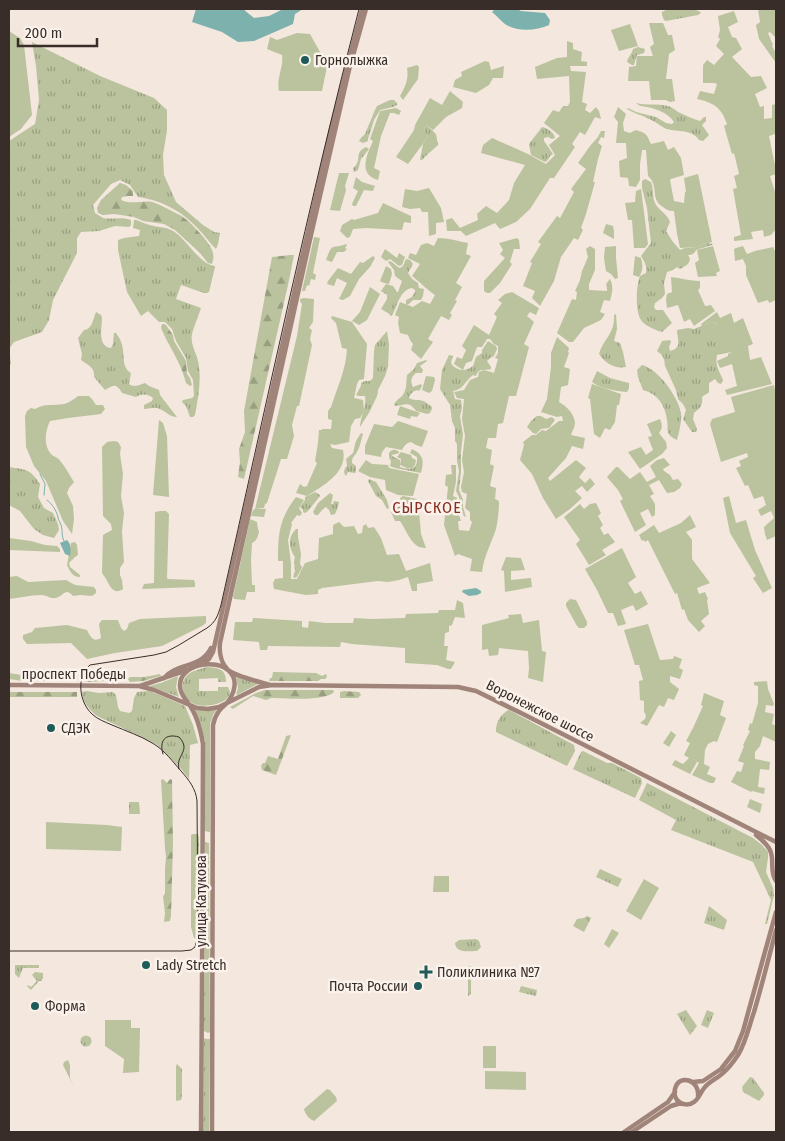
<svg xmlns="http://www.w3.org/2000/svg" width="785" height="1141" font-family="'Fira Sans Condensed',sans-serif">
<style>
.grass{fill:url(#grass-tufts)}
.forest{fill:url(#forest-firs)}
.garden{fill:#bac39d}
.water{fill:#7cb1ae}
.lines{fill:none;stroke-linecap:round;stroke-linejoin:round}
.stream{stroke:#7cb1ae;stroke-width:1}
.secondary{stroke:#a0847a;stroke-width:4.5}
.tram{stroke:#392d29;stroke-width:1}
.poi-dot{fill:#1e5b59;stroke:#faf2eb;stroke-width:2}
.labels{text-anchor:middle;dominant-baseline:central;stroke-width:5;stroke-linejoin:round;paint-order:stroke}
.poi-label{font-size:14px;fill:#392d29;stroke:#faf2eb;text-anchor:start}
.street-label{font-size:14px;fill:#392d29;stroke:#faf2eb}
.quarter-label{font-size:16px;letter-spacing:1px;fill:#892f21;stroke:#faf2eb}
</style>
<defs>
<pattern id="grass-tufts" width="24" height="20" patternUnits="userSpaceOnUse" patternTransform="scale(1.25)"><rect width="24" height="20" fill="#bac39d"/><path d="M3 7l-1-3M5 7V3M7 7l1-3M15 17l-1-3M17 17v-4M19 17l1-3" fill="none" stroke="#989f80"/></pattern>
<pattern id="forest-firs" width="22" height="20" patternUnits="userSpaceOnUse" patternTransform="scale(1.25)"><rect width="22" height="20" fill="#bac39d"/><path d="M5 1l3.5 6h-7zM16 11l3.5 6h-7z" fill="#989f80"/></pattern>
</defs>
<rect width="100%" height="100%" fill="#f3e7de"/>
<!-- grass -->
<path class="grass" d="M 668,9 L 691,9 L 699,11 L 701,13 L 698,15 L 666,21 L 664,20 L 662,15 L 662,12 Z
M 32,42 L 100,76 L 154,98 L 167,110 L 167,130 L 163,155 L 164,175 L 176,202 L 203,225 L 214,232 L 220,233 L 218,244 L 216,249 C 211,244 207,239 203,234 C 185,213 165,201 138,197 L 130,185 L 120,180 L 111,184 L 93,205 L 95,213 C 96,214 102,217 103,218 C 112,220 122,216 131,220 L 131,225 L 129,227 L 115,226 L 99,231 L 81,232 L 77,238 L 77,253 L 53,300 L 49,320 L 42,332 L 14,342 L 9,349 L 11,364 L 9,366 L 9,141 L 35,124 L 39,100 L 36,66 Z
M 638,47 L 645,49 L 644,53 L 637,55 L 634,65 L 632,65 L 627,62 C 628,57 632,54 633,49 Z
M 390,100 L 394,100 L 397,103 L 397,105 L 393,107 L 380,110 L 374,120 L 368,139 L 368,141 L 363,143 L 359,141 L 361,138 L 365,134 L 375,110 L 377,106 Z
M 636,103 C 646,106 657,103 668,106 C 672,107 675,110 678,112 C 685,115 693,119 700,121 L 704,117 L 706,117 L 706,121 L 702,125 L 709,135 L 703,141 L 699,140 C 692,129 678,132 667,129 C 661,127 658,123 653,121 C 645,116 635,114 627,109 L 628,108 L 636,112 L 656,117 L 666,123 L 672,124 L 674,122 C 668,113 657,109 647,107 C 642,106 639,106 636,103 Z
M 427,125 L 436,134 L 438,145 C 432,151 427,154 422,160 L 420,160 L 423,144 L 428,137 L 423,131 Z
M 542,127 C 547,128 554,132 555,138 L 552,139 L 548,137 L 544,138 L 544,141 L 553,154 L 550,156 L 547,161 L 545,162 L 531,155 L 529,144 Z
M 366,147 L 369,149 L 361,159 L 358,170 L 354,172 L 353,168 C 363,161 353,153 366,147 Z
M 645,179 L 651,182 C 654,189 652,196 655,203 C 658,210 666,212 670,222 L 666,231 L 673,242 L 680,250 L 685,248 L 697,247 L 706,243 L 713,244 L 712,245 L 696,250 C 695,253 692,255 688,255 L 690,259 C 689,265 685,266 680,269 L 677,267 L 673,270 L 667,272 L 664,283 L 665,294 L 662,298 L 655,303 L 654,307 L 656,310 L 663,310 L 672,323 L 662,332 C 656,330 645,326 641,320 C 635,310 636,286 640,276 L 646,273 C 647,266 645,262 641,256 L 651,243 L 647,208 L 642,188 L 642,181 Z
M 134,220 L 136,220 C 142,222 148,225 154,226 C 163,228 168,227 176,233 C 187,241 201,265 215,266 L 215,267 L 209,292 L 207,293 L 204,293 L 181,285 L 176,299 L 201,308 C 198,317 194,326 192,334 C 190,344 196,352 198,361 C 202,379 198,398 195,415 L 193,417 L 190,417 L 186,406 L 182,402 L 183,400 L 192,398 L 194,396 L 193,380 L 188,371 L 186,358 L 176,341 L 172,329 L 165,322 L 159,322 L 148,311 L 141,316 L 127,292 L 118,250 L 118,240 L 124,238 L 139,236 L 140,230 L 133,228 Z
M 406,259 L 410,260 L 413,264 L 408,273 L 412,279 L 418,283 L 419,288 L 424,289 L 423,296 L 421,300 L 413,300 L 409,304 L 406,305 L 406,300 L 412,297 L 415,292 L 415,290 L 412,288 C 400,290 397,306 392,316 L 391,316 L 388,313 L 381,309 L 387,299 L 387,295 L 381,291 L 386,284 L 393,286 L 397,292 L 398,292 L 402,281 L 395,276 L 394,270 L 388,262 L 389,261 C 394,262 395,266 400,268 L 403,266 Z
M 96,312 L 101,315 L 102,318 C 102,328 97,346 111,348 L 113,344 L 114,333 L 116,333 C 118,336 121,340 122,345 C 125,355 121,367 131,373 L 129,384 C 134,388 139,385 145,383 L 149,386 L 159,390 L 160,395 L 177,417 C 169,417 165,410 157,408 C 153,407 148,409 144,409 L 144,405 L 152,401 L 153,398 C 149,394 141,393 136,397 L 122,393 C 116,383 114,385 105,390 L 94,377 C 95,367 88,365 81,360 L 82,354 L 78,338 L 84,330 C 93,329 93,318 96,312 Z
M 616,314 L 617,329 L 614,341 L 620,343 L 623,352 L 626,367 C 615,369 605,363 599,354 C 604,338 615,334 614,315 Z
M 711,322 C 723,325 718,331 723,339 C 725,343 729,346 732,349 L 732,352 L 717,355 C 715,366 719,370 723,380 L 721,384 L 718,383 L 715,379 L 709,383 L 709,392 L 702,397 C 703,406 700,408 694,413 L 693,419 L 697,429 L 696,432 L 692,432 L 683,419 L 686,410 L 683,404 L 678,399 L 676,390 L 665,366 L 664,359 L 662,355 L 657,351 L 662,341 L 670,340 L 671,342 L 669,347 L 670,351 C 683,348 677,339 677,330 L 688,328 L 694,329 Z
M 387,331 L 389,344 L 388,367 L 385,376 L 378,390 L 377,396 L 370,411 L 360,427 C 360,417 367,407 365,396 L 359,396 L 356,395 L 361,386 L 361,383 L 365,381 L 370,381 L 373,378 L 374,351 L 375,345 Z
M 488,341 L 496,346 L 497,349 L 494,356 L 490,358 L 487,361 L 491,367 L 491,369 C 485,371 479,367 476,376 L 473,375 C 464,382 464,389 453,391 L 455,399 L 461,400 L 462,408 L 460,416 L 463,434 L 461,452 L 461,472 L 459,490 L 463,500 L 463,507 L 466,517 L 464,516 L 461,511 L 459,497 L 456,491 L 459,471 L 457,461 L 457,444 L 455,441 L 455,428 L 452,421 L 450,405 L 440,389 L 442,370 L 449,355 L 453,356 L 451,362 L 452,365 C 459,371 465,372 473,366 L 476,357 L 482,353 L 482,350 Z
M 426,360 L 427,361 L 420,366 L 423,370 L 422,373 L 416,373 C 411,377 410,381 413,387 L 421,384 L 422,386 L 419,391 L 417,390 C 413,391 410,394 409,398 C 414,401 418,399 423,401 C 426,402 429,405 432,407 L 432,409 L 430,413 L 427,414 L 416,411 C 409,401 405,405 395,406 L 394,404 C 396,401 398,399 401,397 C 407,392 406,383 407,375 L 414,369 L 417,363 Z
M 642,365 C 658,369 678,396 681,413 C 682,420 679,433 677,440 C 673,438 669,436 668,432 C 667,429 668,424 667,420 C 665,405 658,394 643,390 L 638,377 L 637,370 Z
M 597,371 L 610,378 L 629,383 L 629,388 L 627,392 C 616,391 601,389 592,382 Z
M 537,416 L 541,416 L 546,419 L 552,417 L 555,420 L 549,428 L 541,429 L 536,434 L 533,433 L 527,427 L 531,421 Z
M 361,433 L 363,434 C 361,440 360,447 357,452 C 354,457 352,457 352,463 L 356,466 L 356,471 L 355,473 L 348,472 L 346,476 C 343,473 344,469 347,466 L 346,459 L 353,453 L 356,441 Z
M 412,449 C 424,455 424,461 421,473 L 395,468 L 390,466 L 391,461 L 389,458 L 389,453 C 392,449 395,449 399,452 L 399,453 L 392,455 L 392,456 L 400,460 L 400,467 C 410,470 418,470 417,457 L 410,453 Z
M 9,467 C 27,470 29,468 40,484 L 38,497 L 44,508 L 53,513 L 58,524 L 59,530 L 54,538 L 43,535 L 34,529 L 20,511 L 9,505 Z
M 369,479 L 376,482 L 387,500 L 389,508 L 387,509 L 382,500 L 376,496 L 368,481 Z
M 315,492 L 320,495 L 320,496 L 308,511 L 305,513 L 303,512 L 303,510 L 300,507 L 305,500 L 305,497 Z
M 330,493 L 333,495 L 331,504 L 333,504 L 334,501 L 339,502 L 338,507 L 335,514 L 331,515 L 329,510 L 326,507 L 322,510 L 318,515 L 315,515 L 313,512 L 318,503 Z
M 403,496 L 417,499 L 419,501 L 418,507 L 412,509 L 396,509 L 396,508 L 400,506 L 401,501 L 400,498 Z
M 296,529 L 298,529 L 298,537 L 301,554 L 300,564 L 302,567 L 301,570 L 296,578 L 293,577 L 295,571 L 294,562 L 295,557 C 288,547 288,537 296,529 Z
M 206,667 C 218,668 226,668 226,682 L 218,682 L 218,678 L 199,679 L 199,691 L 218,691 L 218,687 L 228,687 L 230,692 C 229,699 223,702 216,704 C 208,706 200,707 192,703 C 181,696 179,680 190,673 C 195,670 201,669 206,667 Z
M 178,676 L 176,687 L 179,697 L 149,686 L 161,683 Z
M 236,676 L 258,683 L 258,684 L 237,695 L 236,694 L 238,688 Z
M 87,691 L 99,693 L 113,692 L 116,695 L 118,707 L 120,711 L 129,713 L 132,711 L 134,698 L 137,692 L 149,691 L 162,696 L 185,706 L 193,725 L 198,743 L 190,745 L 189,779 L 182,770 L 156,744 L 97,716 C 90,710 82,702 82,692 Z
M 194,707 L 218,708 L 213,715 L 210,724 L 210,832 L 204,831 L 205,741 L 201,725 Z
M 509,710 L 574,745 L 575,751 L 567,766 L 496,732 C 495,724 501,713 509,710 Z
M 583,751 L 607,763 L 612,763 L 641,778 L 642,783 L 635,798 L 573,769 L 581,752 Z
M 647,783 L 753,838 L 762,845 L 768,852 L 768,858 L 766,872 L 773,888 L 774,895 L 767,924 L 765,924 L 771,900 L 753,862 L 671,830 L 676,820 L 639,800 Z
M 129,802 L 139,802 L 140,814 L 129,814 Z
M 193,834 L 198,834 L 199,838 L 199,935 L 196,939 L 194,938 L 191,927 L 191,835 Z
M 205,842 L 209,843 L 210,1032 L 208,1033 L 204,1031 Z
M 600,869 L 622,879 L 618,887 L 596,877 Z
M 709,906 L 727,920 L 724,930 L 704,923 Z
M 587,916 L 591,918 L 584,932 L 573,926 L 577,919 L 584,918 Z
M 612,929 L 619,933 L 609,948 L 604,944 Z
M 476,939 L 479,941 L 481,947 L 477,951 C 469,951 456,954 455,943 L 459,940 Z
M 15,965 L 39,965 L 39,968 L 23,968 L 19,978 L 15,974 Z
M 468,966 L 471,966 L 471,994 L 468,996 Z
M 35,972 L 43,973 L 43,979 L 42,979 L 42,981 L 39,981 L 31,990 L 27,986 L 28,985 L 31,987 L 37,981 L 32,975 Z
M 521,986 L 537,990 L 536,996 L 519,992 Z
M 686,1010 L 697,1026 L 690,1035 L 677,1014 Z
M 707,1010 L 714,1013 L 708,1028 L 701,1025 Z
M80.5 1041a5.5 5.5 0 1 1 11 0a5.5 5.5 0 1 1-11 0Z
M 204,1038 L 206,1039 L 210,1039 L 209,1132 L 203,1132 Z
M 750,1077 L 753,1078 L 764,1093 L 764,1095 L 759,1101 L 743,1092 L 742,1087 Z"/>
<!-- forest -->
<path class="forest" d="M 120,183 L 126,185 L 133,191 L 133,196 L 128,196 L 122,197 L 121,200 C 130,205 142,200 152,202 C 162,205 171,211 180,215 C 188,219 212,244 213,253 C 214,257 213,261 212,264 L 208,263 L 200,253 L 175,230 L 164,224 L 143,221 L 134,217 L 114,214 L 103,215 L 98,213 L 97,208 L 101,200 Z
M 290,255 L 294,255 L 288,285 L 244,479 L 238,477 L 240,462 L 239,449 L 245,432 L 244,411 L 272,257 Z
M 162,324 L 164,324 L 166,325 L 173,335 L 174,341 L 186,361 L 187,374 L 190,378 L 192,385 L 190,386 L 186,383 C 181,362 169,347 161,328 Z
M 74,672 L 76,674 L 75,678 L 70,680 L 37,681 L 37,679 L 39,676 L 68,675 Z
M 273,672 L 316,673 L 322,676 L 326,674 L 327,677 L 325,679 L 321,679 L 318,681 L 269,681 L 270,678 L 272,678 Z
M 9,673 L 28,676 L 28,679 L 23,681 L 9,679 Z
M 93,673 L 102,673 L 121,678 L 120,680 L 89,682 L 84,681 L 83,679 L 86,675 Z
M 160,674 L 161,676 L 143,681 L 130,682 L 128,679 L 130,677 L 144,677 Z
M 265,690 L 333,690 L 334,692 C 323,702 286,698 271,698 L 266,700 L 253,696 L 233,709 L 230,707 L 256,693 Z
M 344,691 L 359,692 L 361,695 L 358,698 L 340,698 L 340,692 Z
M 9,692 L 77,692 L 77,697 L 9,697 Z
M 291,735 L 276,775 L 262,770 L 261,766 L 263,763 L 265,763 L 268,756 L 278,759 L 286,736 Z
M 163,779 L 167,783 L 170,779 L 172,780 L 173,843 L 171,916 L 170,921 L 164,922 L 165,913 L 163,897 L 165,893 L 165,869 L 166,857 L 165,848 L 161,780 Z
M 68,1060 L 70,1065 L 70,1078 L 74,1087 L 63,1065 L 64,1062 Z
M 177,1064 L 182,1069 L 182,1097 L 181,1100 L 176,1101 L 176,1066 Z"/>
<!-- garden -->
<path class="garden" d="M 758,9 L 776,9 L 776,38 L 770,32 L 768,33 L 773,45 L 772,46 L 776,53 L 776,63 L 759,39 L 756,25 L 760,22 Z
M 734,11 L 738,22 L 728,27 L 732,37 L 736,38 L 742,49 L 732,57 L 751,77 L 761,76 L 767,88 L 755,94 L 760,107 L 764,106 L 764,119 L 772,118 L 772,105 L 776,104 L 775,134 L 769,136 L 776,170 L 776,174 L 770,176 L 776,195 L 776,229 L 771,235 L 764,237 L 763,230 L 751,232 L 753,239 L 734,241 L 734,237 L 741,235 L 733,189 L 737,188 L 734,176 L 739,174 L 734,153 L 732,154 L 724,126 L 727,124 C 721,107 714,103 697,99 L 700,91 L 714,94 L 717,84 L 714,83 L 703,83 L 703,65 L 707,60 L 714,65 L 724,54 L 716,46 L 720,39 L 718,37 L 720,30 L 718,16 Z
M 649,23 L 663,23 L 668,35 L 672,35 L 675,50 L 669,54 L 666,79 L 672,79 L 675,101 L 670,102 L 666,100 L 651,100 L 649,81 L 628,81 L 629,67 L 636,66 L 637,56 L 653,56 L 650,47 L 654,44 Z
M 630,24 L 638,46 L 619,51 L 611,30 Z
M 9,31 L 20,38 L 24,45 L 32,115 L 21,129 L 9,137 Z
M 297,33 L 310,34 L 320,52 L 329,57 L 322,91 L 279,91 C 276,79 284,67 282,55 L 267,49 L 270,37 L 277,40 Z
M 567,41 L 573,43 L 573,49 L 582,52 L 581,61 L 587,62 L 587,66 L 570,66 L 571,71 L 586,72 L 582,102 L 587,104 L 585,110 L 590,113 L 596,107 L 599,111 L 601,119 L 595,117 L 585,135 L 580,132 L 572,144 L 575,147 L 554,178 L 550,178 L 530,209 L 516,222 L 500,229 L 495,223 L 466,236 L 461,231 L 447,231 L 446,220 L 452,218 L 460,228 L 478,220 L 477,214 L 486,206 L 497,213 L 509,200 L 514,183 L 525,165 L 481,153 L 483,145 L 492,138 L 528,154 L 546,164 L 555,155 L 549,145 L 560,136 L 544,123 L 553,110 L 559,112 L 563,106 L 568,106 L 570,102 L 569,76 L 537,79 L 535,67 L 557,58 L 567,57 Z
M 485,61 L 489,62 L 491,70 L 504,66 L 503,78 L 493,78 L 489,85 L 476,93 L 453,87 L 455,80 L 462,76 L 461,72 Z
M 417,65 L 419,67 L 418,79 L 403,100 L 400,96 C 405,87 409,79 407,68 Z
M 450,91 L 463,102 L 462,108 L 446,117 L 433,130 L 427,125 L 423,131 L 428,137 L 408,164 L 396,157 L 414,130 L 415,125 L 430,98 L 442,105 Z
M 618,107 L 626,114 L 623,123 L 624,131 L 630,133 L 636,130 C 647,134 646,133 651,144 L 664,141 L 668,150 L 674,147 L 681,158 L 684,175 L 671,179 L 670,180 L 674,201 L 684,203 L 685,192 L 686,192 L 684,178 L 698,174 L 712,242 L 709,243 L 706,243 L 697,247 L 680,248 L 677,234 L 674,211 C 669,211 667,210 663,207 C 649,198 660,187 648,176 L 646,150 L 642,150 L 640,164 L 640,180 L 636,187 L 629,186 L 628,178 L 620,177 L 619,161 L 627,158 L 626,143 L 616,143 L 618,122 L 614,117 Z
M 396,108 L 401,111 L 399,115 L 394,113 L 390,113 L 381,136 L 374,168 L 380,171 L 378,180 C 375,179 372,178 370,176 C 360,168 369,150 373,141 L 370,139 L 380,111 Z
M 601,131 L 605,131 L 604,138 L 601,137 L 598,143 L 602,146 L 598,159 L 593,182 L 595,182 L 586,214 L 581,228 L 583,230 L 578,240 L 574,238 L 561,257 L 554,281 L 540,306 L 532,298 L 535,291 L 523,286 L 532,263 L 530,262 L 541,244 L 538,242 L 557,216 L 560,218 L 574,192 L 571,189 L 586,169 L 578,163 L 590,146 L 598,137 Z
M 339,173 L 349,173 L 345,186 L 346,190 L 340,211 L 330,210 Z
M 356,177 L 362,182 L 375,186 L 373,191 L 364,190 L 356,206 L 353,206 L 352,204 L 358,191 L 353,188 Z
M 429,188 L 441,208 L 444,222 L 436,223 L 436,234 L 429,236 L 428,212 L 422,212 L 420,208 L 410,209 L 402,207 L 405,189 L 417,191 Z
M 641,189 L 648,244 L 645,248 L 634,248 L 632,220 L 628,220 L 625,203 L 635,202 L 636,191 Z
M 383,203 L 411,216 L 411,223 L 404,222 L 402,230 L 366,228 L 353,229 L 350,237 L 347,238 L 340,231 L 342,225 L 352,219 L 354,220 L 378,213 Z
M 606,224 L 613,226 L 614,231 L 614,239 L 603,233 Z
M 314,237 L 320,238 L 313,273 L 316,275 L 315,280 L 311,279 L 309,286 L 307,285 L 305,291 L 302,291 Z
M 438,238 C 448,238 458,241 468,243 L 466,254 L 471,256 L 456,283 L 462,287 L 455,300 L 457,301 L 450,313 L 452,315 L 449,320 L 441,316 L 428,339 L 433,342 L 421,359 L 411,350 L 413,344 L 410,340 L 408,335 L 400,333 L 398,323 L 399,317 L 395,315 L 400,302 L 413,307 L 422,301 L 430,304 L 435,295 C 426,289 420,282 412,276 L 420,264 L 408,258 L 410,253 L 416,255 L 421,245 L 427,243 L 434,246 Z
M 517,238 L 519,240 L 520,249 L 514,249 L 510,262 L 512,264 L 500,283 L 490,293 L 487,293 L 484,291 L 484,281 L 505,258 L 500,254 L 503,250 L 499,243 Z
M 346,244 L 347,245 L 345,248 L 347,249 L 344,252 L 337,252 L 332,262 L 326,260 C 333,241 331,250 346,244 Z
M 590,246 L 595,249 L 595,270 L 589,284 L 589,290 L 607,291 L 607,288 L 606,284 L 610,279 C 614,287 612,293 610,301 L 604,300 L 600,312 L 605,314 L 601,320 L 584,328 L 573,342 L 569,342 L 557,333 L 572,299 L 576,300 L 577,292 L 575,291 L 580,280 L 582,271 L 588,257 L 586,249 Z
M 616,246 L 616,258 L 618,278 L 615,279 L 611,274 L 606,271 L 604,258 L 605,247 Z
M 713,246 L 720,271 L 716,273 L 717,276 L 698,277 L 695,263 L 699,260 L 697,250 Z
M 743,246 L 747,254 L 755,251 L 773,247 L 775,251 L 776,251 L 776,300 L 769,303 L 768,300 L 758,303 L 746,275 L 746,266 L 743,259 L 735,261 L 734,249 L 736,248 Z
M 385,249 L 397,258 L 399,253 L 405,257 L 402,265 L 399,266 L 390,259 L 386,261 L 381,257 Z
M 373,256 L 375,258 L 370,267 L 359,279 L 350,296 L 343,300 L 339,299 L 347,283 L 337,278 L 334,286 L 327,284 L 328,281 L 338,268 L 351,274 L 360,262 L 363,263 Z
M 635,256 L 641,258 C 643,265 643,271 639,277 L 633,275 Z
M 386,266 L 391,269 L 392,274 L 389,284 L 384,283 L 380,281 Z
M 671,277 C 681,278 690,281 700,281 L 700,288 L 698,290 L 705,306 L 711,305 L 715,311 L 694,326 L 690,319 L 684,322 L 678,305 L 667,308 L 666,299 L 667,294 L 672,292 Z
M 370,287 L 380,294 L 367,320 L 359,325 L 352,321 L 360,312 Z
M 512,292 L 539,308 L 536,315 L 530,312 L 527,316 L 534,322 L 524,344 L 529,347 L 516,396 L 509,396 L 503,423 L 498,424 L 496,438 L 488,438 L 486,448 L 492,450 L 490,464 L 494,466 L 490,486 L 496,488 L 495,499 L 499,501 C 499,510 498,520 496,529 C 491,544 484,556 482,572 L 470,571 L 472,559 L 458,554 L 455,556 L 444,525 L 448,487 L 445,485 L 446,475 L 452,474 L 451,465 L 456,465 L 456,482 L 453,496 L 457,498 L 456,506 L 461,521 L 458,521 L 459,530 L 469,531 L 472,522 L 470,520 L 470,512 L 465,508 L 467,494 L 462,492 L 461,487 L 464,472 L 462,460 L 465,436 L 462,419 L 464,399 L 457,398 L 454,392 L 464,390 L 470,380 L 478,377 L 479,372 L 484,370 L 494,373 L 498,359 L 495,358 L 498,353 L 498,346 L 494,344 L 490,339 L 487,339 L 482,347 L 477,347 L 472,361 L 466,363 L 463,370 L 454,364 L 457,357 L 462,359 L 466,350 L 462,346 L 474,325 L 489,335 L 497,317 L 494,314 L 502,303 L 498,300 L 505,294 Z
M 304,298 L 314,299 L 313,322 L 309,328 L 312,330 L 310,339 L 312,345 L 299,406 L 297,406 L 292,425 L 294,436 L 287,459 L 281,459 L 267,503 L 265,504 L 264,508 L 255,509 L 266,509 L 264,517 L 251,516 L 253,510 L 255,509 L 297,336 L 302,304 L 300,301 L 300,299 Z
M 717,312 L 720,318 L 731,313 L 734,323 L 743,318 L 753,344 L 748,346 L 750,360 L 761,357 L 772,384 L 727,395 L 725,390 L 737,386 L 732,364 L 720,368 L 717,361 L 728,356 L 728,354 L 732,352 L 732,349 C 730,348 727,347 725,345 C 716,335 724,314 702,326 L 701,324 Z
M 332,316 L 352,322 L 367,344 L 364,379 L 359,380 L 357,384 L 354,398 L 363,400 L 364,411 L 360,418 L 355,419 L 351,426 L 349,442 L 335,445 L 330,444 L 332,448 L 343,450 C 348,473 322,486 307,496 L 296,493 L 300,484 L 304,487 L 307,486 L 317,463 L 315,461 L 318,443 L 319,430 L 322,430 L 322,429 L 331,429 L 332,420 L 328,419 L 328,411 L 331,407 C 337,388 346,370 347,349 L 342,348 L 336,323 L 331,318 Z
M 557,337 L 569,348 L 568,352 L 569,353 L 564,367 L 570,369 L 568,385 L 561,387 L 559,402 C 566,406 574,413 575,423 C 575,427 572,431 571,435 L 585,438 L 583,449 L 572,446 L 566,458 L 548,478 L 550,481 L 576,460 L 586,468 L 579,477 L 585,483 L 590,478 L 595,484 L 587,492 L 582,486 L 575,491 L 582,498 L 570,509 L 556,519 L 543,498 L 532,474 L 520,460 L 524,445 L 523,442 L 532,435 L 536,435 L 542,430 L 546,431 L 559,421 L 563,421 L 562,416 L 557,417 L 541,412 L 547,399 L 551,367 L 551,353 Z
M 426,376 L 434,377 L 435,380 L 432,391 L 429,393 L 422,390 Z
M 592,384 L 621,394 L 619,405 L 617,405 L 615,422 L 610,430 L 605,428 L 600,438 L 594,434 L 590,399 L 588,398 Z
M 774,385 L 776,396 L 776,536 L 767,540 L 765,534 L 764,527 L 774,518 L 771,511 L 761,516 L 758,510 L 766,505 L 763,496 L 754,499 L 748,485 L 745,486 L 736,468 L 741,466 L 739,461 L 748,457 L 747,453 L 721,462 L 710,424 L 712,419 L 735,412 L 731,397 Z
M 78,396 L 89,396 L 92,399 L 96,405 L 103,405 L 105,409 L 101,414 L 68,418 L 50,421 C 45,431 43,446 52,455 C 55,457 59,458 61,462 C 66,468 70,476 74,482 L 69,488 L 67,493 L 73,506 L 74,519 L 72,534 L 63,521 L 46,481 L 34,466 L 26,447 L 25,416 L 27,411 L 31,408 L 35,409 C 45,403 53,406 64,404 C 69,403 74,399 78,396 Z
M 400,406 L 420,413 L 417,417 L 411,416 L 410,419 L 397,415 Z
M 660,419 C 662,424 663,428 659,433 L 666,442 L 667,448 L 662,454 L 640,469 L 628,452 L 641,447 L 646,455 L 653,450 L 648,437 L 652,436 L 647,424 Z
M 159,420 L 163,423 L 167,436 L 169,497 L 153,495 Z
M 398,421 L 428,431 L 422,447 L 416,445 L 411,442 C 406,443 404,446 402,450 L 386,447 L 382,452 L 381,457 L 365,454 L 365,446 L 374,424 L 392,427 Z
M 114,441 L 118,442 L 121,447 L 120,454 L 123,474 L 121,496 L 124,513 L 122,531 L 124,562 L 120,568 L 120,575 L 122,580 L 123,589 C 111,597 109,581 102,573 L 103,535 L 112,530 L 111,524 L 103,516 L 102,447 L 107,442 Z
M 401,452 L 411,455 L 412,458 L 416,460 L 415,465 L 412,468 L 407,468 L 400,465 L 401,459 L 397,457 Z
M 664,458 L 670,465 L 663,469 L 664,471 L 670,475 L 673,480 L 678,479 L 682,484 L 680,488 L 674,492 L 667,493 L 659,480 L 649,485 L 654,494 L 650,496 L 655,504 L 655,515 L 652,517 L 648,509 L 640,513 L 646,525 L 635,532 L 620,501 L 623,499 L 618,490 L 607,477 L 616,467 L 618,467 L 630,479 L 640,472 L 647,482 L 656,477 L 650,466 L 657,460 Z
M 366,460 L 372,464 L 388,465 L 389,468 L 419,474 L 413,496 L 398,495 L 386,490 L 385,480 L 370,477 L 358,471 Z
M 729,496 L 736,523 L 746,520 L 755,550 L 772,588 L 763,593 L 753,578 L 756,576 L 730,533 L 723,498 Z
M 296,497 L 304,500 L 299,508 L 302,513 L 300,516 L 297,515 L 291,523 L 292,524 L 288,540 L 291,564 L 291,579 L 297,579 L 305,563 L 318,559 L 319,538 L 333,534 L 333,525 L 339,522 L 344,527 L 354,526 L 358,534 L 362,533 L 363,526 L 366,524 L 368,528 L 374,527 L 381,538 L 387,555 L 399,554 L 406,571 L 430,563 L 433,581 L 417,584 L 417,591 L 412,591 L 408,577 L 399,580 L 388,582 L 378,581 L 322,588 L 318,590 L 318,594 L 306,595 L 274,589 L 273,583 L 275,579 L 283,578 L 283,561 L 278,561 C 278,534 279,519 296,497 Z
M 596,503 L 601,513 L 598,516 L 603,525 L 600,528 L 604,535 L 608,533 L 615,542 L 602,550 L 606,555 L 589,565 L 576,544 L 580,540 L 564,517 L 580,504 L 584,509 L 590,504 Z
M 160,511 L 166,511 L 169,514 L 167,578 L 168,579 L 194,580 L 195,583 L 195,587 L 142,589 L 144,584 L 154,583 L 155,512 Z
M 419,511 L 421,534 L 426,548 C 412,549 407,531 400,521 L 395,521 L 391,512 Z
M 690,515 L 696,527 L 686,532 L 692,540 L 692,559 L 710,583 L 697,588 L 699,594 L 705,592 L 708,599 L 707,600 L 709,614 L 701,621 L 705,626 L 699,632 L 688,620 L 684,609 L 682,610 L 677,593 L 675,594 L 648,540 L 645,542 L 644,540 L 642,541 L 639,535 L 654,525 L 659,533 L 681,523 Z
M 250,519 L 257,522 L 258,529 L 259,531 C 258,536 257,541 252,543 L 251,560 L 252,585 L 255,585 L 255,592 L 247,592 L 245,600 L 234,599 L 233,597 Z
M 9,538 L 31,541 L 45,545 L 57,546 L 60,549 L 60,552 L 9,550 Z
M 75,542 L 77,545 L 78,555 L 75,557 L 69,563 L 70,567 L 80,575 L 80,577 C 72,577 70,571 67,565 L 71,543 Z
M 622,548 L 636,577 L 628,583 L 635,594 L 641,591 L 648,604 L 636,611 L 633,605 L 621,610 L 626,624 L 618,626 L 613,613 L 608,613 L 597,590 L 585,569 Z
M 506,557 L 521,558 L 525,570 L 511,571 L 511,580 L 531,578 L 532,587 L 505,592 L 504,571 L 501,570 Z
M 17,576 L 28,582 L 66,580 L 75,585 L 94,587 L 96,590 L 96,593 L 92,596 L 80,595 L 73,596 C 65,587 64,596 56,598 C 50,599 47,595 41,595 C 30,595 19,598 9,599 L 9,577 Z
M 570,599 L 576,600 L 587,622 L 587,625 L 584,628 L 579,628 L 577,626 L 566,606 L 566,603 Z
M 457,600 L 463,603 L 465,618 L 455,617 L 452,625 L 449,626 L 449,632 L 445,633 L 444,646 L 448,646 L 446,660 L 455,662 L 451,669 L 448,669 L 437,665 L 405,663 L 405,648 L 352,644 L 341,642 L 340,647 L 268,646 L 267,650 L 260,650 L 259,642 L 233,640 L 235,622 L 252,622 L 253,618 L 302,621 L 302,627 L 308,628 L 309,621 L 325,623 L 353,623 L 354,618 L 371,619 L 405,618 L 406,614 L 438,613 L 439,610 L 455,610 Z
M 521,614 L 523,623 L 539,620 L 542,651 L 546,652 L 543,682 L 528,678 L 529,668 L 528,651 L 499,648 L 498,655 L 489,656 L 488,649 L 482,650 L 482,625 L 509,618 L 508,615 Z
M 206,616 L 206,623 L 202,626 L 162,646 L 115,653 L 87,659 L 71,643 L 27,644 L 23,639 L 23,635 L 32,632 L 35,628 L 67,625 L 87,630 C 90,636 93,643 101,638 L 99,624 L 102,620 L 118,620 L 121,628 L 124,631 L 127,629 L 129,623 L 140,619 Z
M 648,624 L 660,660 L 673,659 L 674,656 L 682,659 L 679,668 L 683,670 L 680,679 L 670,676 L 670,682 L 679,689 L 674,700 L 668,698 L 664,707 L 659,705 L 647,726 L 640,723 L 645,719 L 646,715 L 644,712 L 644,701 L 640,700 L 639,681 L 643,680 L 639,665 L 635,665 L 624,630 Z
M 767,681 L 768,689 L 774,704 L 773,706 L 766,705 L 765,712 L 774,714 L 772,724 L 776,726 L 776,742 L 763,736 L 760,746 L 755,752 L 755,759 L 770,762 L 769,770 L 760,769 L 758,787 L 765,788 L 764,794 L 752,791 L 751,792 L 731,782 L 737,771 L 741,772 L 744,763 L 738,761 L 744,746 L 743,745 L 750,731 L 748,730 L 750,723 L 752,724 L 758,703 L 758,686 L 754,685 L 754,682 Z
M 704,693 L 724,701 L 720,715 L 726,718 L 717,742 L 714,741 L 708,744 L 705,750 L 704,764 L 710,767 L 707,774 L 716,778 L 714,783 L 710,783 L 692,775 L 699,763 L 693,759 L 697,762 L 690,774 L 672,765 L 675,760 L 683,764 L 689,758 L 684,755 L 690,743 L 686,741 L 693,728 L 703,706 L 701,705 Z
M 671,731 L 676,735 L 669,747 L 663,743 Z
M 750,799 L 762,804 L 760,813 L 747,807 Z
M 46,822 L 107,825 L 122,827 L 121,851 L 46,849 Z
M 434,876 L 449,876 L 449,892 L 433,892 Z
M 644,879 L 659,888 L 641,920 L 626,911 Z
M 105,1020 L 131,1020 L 131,1028 L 140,1028 L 139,1072 L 123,1073 L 124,1059 L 105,1046 Z
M 483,1046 L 496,1046 L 496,1068 L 483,1068 Z
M 485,1071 L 526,1072 L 526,1090 L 485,1089 Z
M 327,1089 L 330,1090 L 336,1097 L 337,1101 L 314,1121 C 309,1119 305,1114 304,1109 Z"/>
<!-- water -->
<path class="water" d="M 196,9 L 243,9 L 254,18 L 269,16 L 283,9 L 303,9 L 295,14 L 293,24 L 254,41 L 238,42 L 222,32 L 192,22 Z
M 493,9 L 517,9 L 521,11 L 545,13 L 550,20 L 549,25 C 536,31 516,32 505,24 C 500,20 497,16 492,12 L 494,10 Z
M 67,540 C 71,543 71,551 70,556 L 65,554 L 60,543 Z
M 476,588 L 481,591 L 481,593 L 477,595 L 469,596 L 462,592 L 463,590 Z"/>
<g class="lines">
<!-- stream -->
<path class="stream" d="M 40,474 L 45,484 L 44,495
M 47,500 C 53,505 56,510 58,517 C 58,520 60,522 61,525 C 63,531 61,535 64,541"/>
<!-- secondary -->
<path class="secondary" d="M 201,664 L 209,659 L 213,652 L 331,129 L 362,9
M 164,678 C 176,663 202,668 211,648
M 9,685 L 139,686 L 154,690 L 197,708 L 208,709 L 219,707 L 259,687 L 272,685 L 458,687 L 476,691 L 521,713 L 776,842
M 270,685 C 260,682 235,676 228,670 C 221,663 219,652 220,643 L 311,235 L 349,70 L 366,9
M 140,686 L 187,670
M 756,835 C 761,839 767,844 770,850 C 775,861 769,871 776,881
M 693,1082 L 703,1081 L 721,1069 L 735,1051 L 743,1031 L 776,912
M 698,1096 C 700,1080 679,1073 675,1089 C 674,1092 675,1097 677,1100 C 681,1105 689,1106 694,1102 C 699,1099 701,1091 705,1087 C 710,1081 718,1078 723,1073 C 729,1068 734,1061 738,1055 C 746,1042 749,1026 754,1012 C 762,985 769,957 776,930
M 201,1132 L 202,981 L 203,744 C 201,732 196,713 188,703 C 185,698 180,694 180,686 C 179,664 216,658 229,671 C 239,680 234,694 227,703 C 224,706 221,708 219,711 C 216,715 214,720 213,725 L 212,1132
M 624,1132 L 668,1102 L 675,1092
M 632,1132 L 671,1106 L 681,1103"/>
<!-- tram -->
<path class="tram" d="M 163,754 C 159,741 165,733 179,737 C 192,751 175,755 179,769
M 9,951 L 182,951 L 191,950 L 195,947 L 198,935 L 197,801 C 196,789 189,780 181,771 C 173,762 165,751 154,744 C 141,736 126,731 112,725 C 105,722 97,719 92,714 C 79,702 76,677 90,665 L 154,655 L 166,652 L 179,645 L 207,628 C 216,622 218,615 221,605 C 266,406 308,206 359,9"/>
</g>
<!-- markers -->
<g class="poi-dot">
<circle cx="305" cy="60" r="5"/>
<circle cx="51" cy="728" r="5"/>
<circle cx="146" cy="965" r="5"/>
<path d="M423.5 964.5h5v5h5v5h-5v5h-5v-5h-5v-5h5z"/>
<circle cx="418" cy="986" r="5"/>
<circle cx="35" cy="1006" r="5"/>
</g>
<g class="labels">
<!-- poi labels -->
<g class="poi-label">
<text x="315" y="60">Горнолыжка</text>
<text x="61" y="728">СДЭК</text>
<text x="156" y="965">Lady Stretch</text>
<text x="437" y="972">Поликлиника №7</text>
<text x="408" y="986" text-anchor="end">Почта России</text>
<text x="45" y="1006">Форма</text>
</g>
<!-- street labels -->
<g class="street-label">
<text x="74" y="674">проспект Победы</text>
<text transform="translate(540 711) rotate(27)">Воронежское шоссе</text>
<text transform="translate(201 901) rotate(-90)">улица Катукова</text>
</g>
<!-- quarter labels -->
<g class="quarter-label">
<text x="427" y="507">СЫРСКОЕ</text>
</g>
</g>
<!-- border -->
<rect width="785" height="1141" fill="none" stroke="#392d29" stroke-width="20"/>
<!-- scale -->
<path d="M18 38v8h79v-8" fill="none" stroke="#392d29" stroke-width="2.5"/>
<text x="25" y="38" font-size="15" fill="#392d29" stroke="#faf2eb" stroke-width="4" paint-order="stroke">200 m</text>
</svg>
